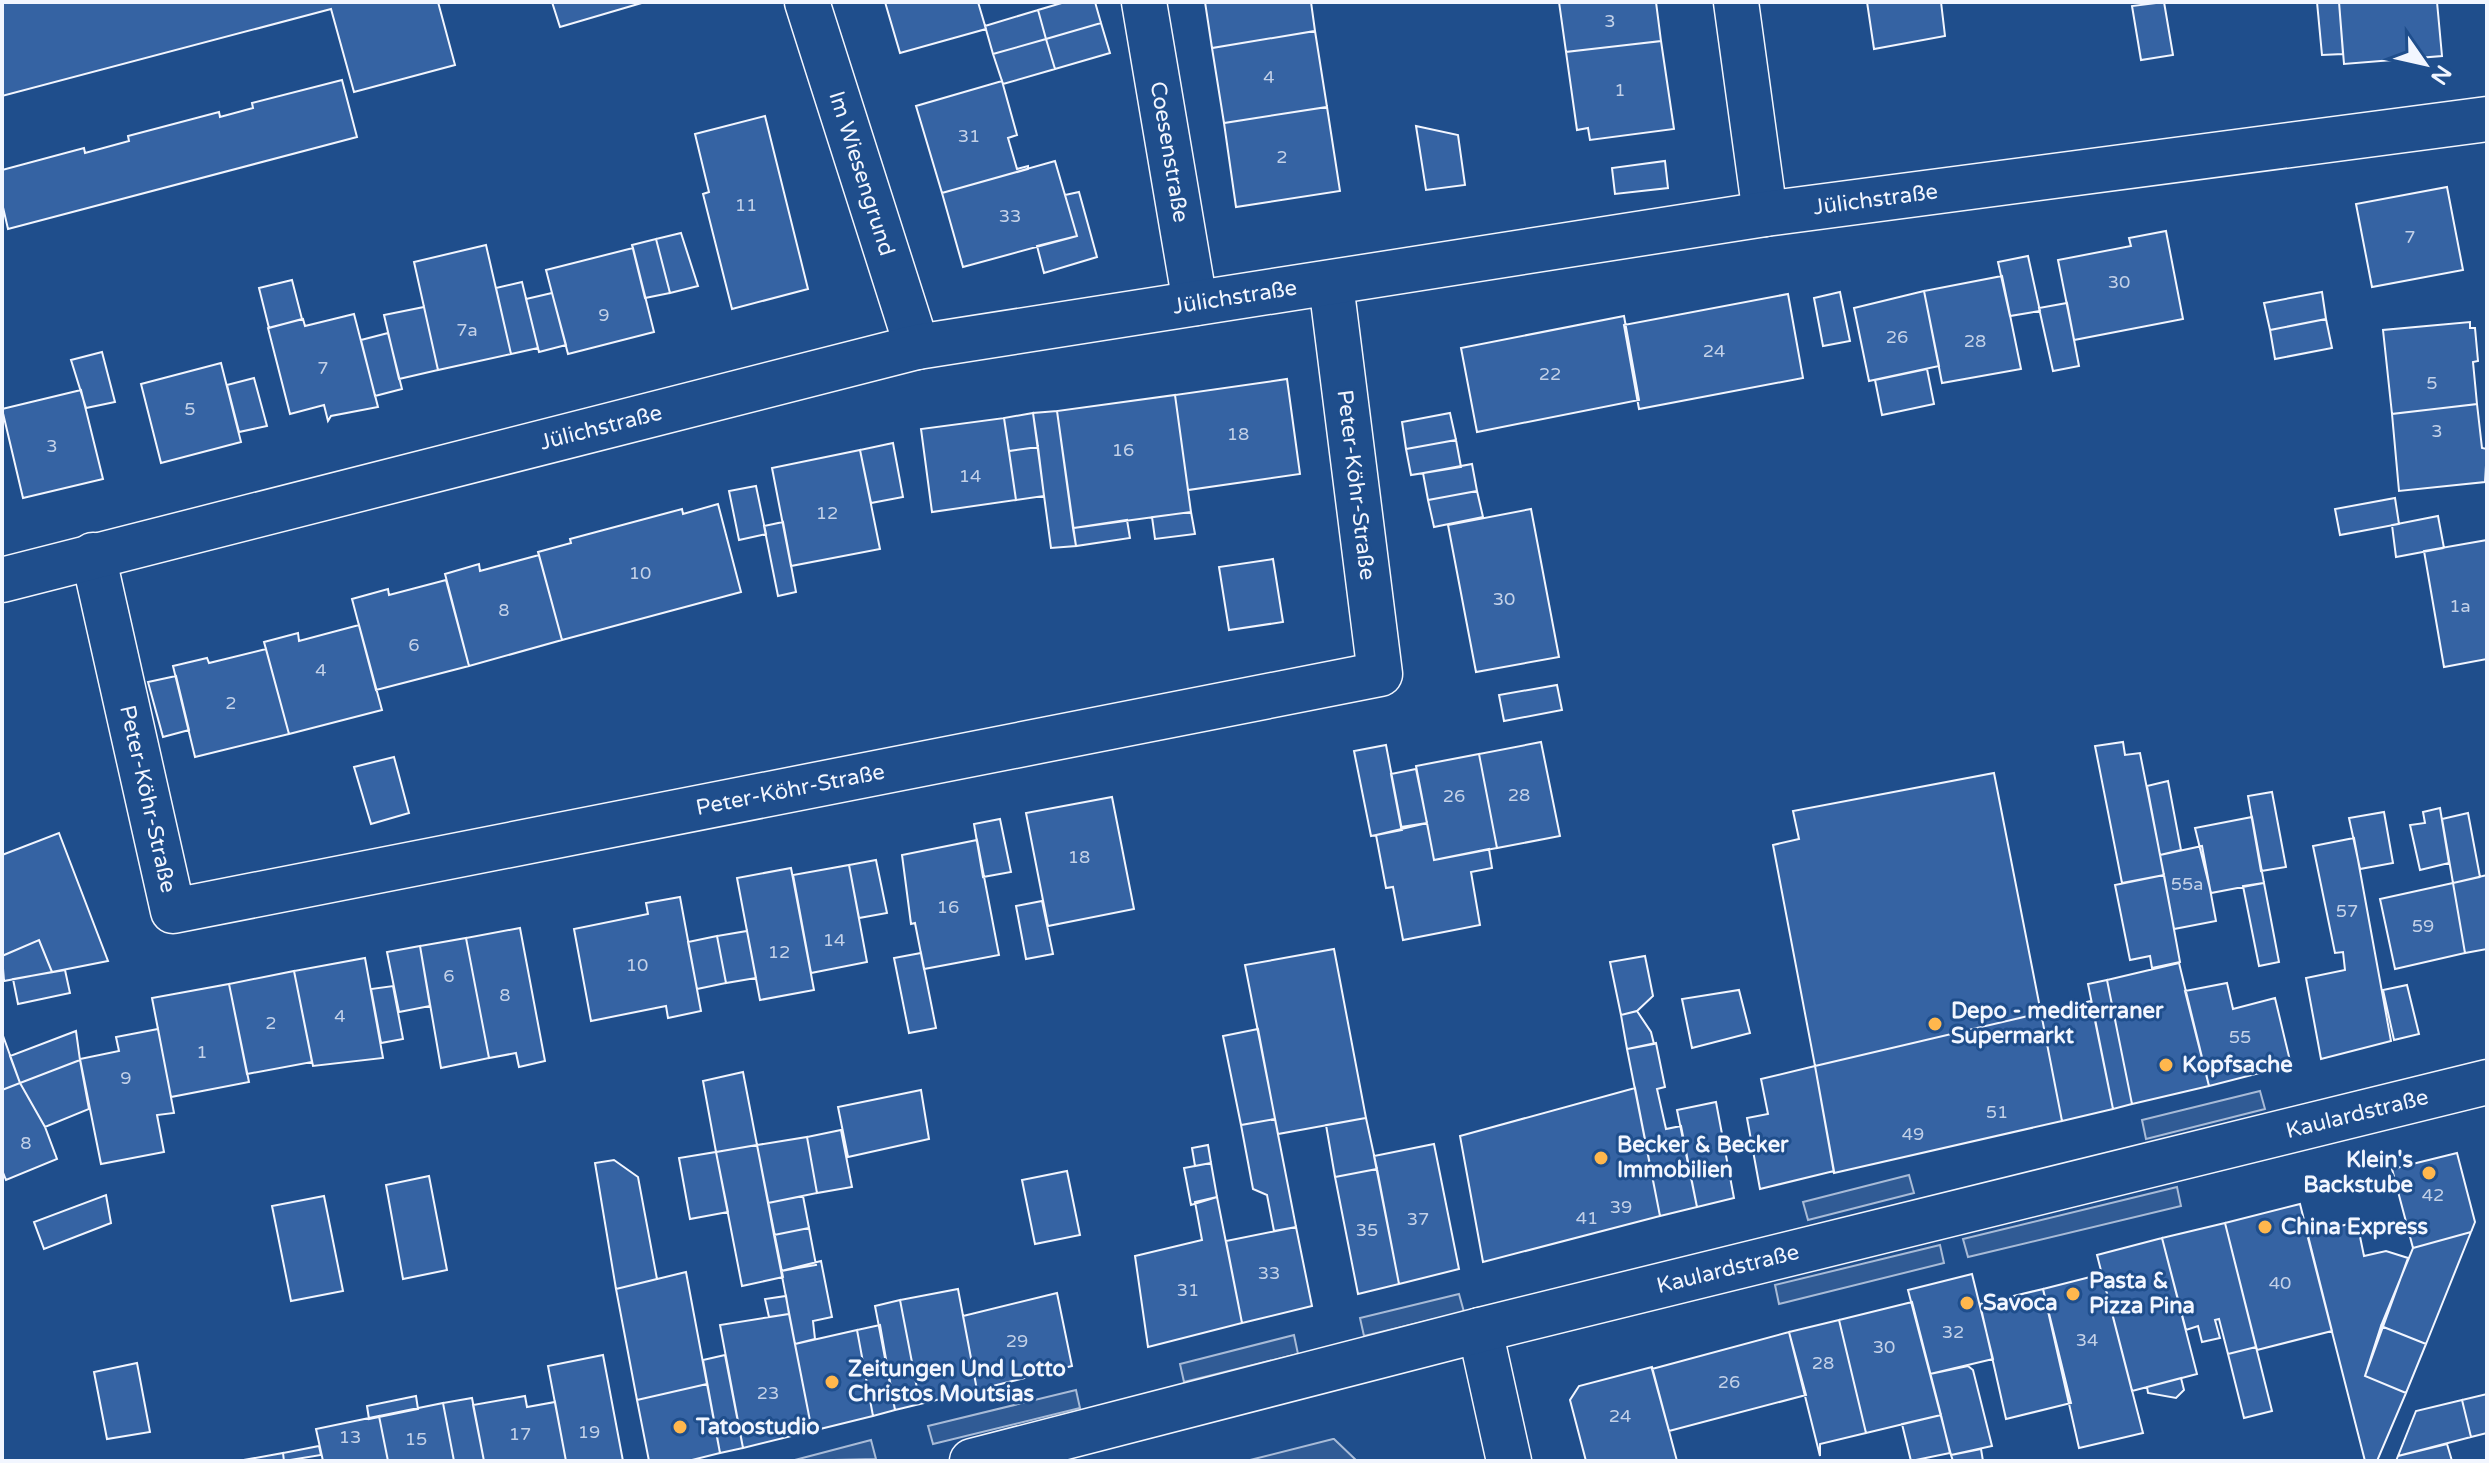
<svg xmlns="http://www.w3.org/2000/svg" width="2489" height="1463" font-family="'Varela Round',sans-serif">
<style>
.built{fill:#305b95;stroke:#a8bbd7;stroke-width:2}
.building{fill:#3563a3;stroke:#f2f6ff;stroke-width:2}
.lines{fill:none;stroke-linecap:round;stroke-linejoin:round}
.street-casing{stroke:#f2f6ff;stroke-width:47}
.street{stroke:#1f4e8c;stroke-width:44}
.poi-dot{fill:#ffb74d;stroke:#1f4e8c;stroke-width:3}
.labels{text-anchor:middle;dominant-baseline:central;stroke-width:6;stroke-linejoin:round;paint-order:stroke}
.number-label{font-size:18px;fill:#c3d1e8}
.street-label{font-size:22px;fill:#f2f6ff;stroke:#1f4e8c}
.poi-label{font-size:22px;font-weight:bold;fill:#f2f6ff;stroke:#1f4e8c;text-anchor:start}
</style>
<rect width="100%" height="100%" fill="#1f4e8c"/>
<!-- built -->
<path class="built" d="M 2260,1091 L 2265,1109 L 2146,1139 L 2142,1120 Z
M 1909,1175 L 1914,1193 L 1808,1220 L 1803,1202 Z
M 2177,1187 L 2181,1206 L 1968,1257 L 1963,1239 Z
M 1940,1245 L 1944,1263 L 1779,1304 L 1775,1285 Z
M 1459,1294 L 1464,1312 L 1364,1336 L 1360,1318 Z
M 1294,1335 L 1298,1354 L 1184,1382 L 1180,1364 Z
M 1076,1390 L 1080,1408 L 933,1444 L 928,1426 Z
M 1334,1439 L 1357,1461 L 1246,1461 L 1333,1439 Z
M 871,1440 L 876,1459 L 791,1461 Z"/>
<!-- building -->
<path class="building" d="M 2,2 L 438,2 L 455,65 L 354,92 L 331,9 L 2,96 Z
M 552,2 L 645,2 L 560,27 Z
M 885,2 L 978,2 L 986,29 L 900,53 Z
M 1065,2 L 1095,2 L 1101,23 L 1046,39 L 1038,10 Z
M 1205,2 L 1311,2 L 1315,31 L 1212,48 Z
M 1559,2 L 1656,2 L 1661,41 L 1566,52 Z
M 1867,2 L 1941,2 L 1945,36 L 1874,49 Z
M 2164,2 L 2173,55 L 2141,60 L 2132,6 Z
M 2317,2 L 2339,2 L 2343,54 L 2322,55 Z
M 2339,2 L 2437,2 L 2442,56 L 2344,64 Z
M 1038,10 L 1046,39 L 993,54 L 985,26 Z
M 1101,23 L 1110,53 L 1055,69 L 1046,39 Z
M 1315,31 L 1327,107 L 1224,123 L 1212,48 Z
M 1046,39 L 1055,69 L 1003,84 L 993,54 Z
M 1661,41 L 1674,129 L 1590,140 L 1588,128 L 1577,130 L 1566,52 Z
M 342,80 L 357,137 L 8,229 L 2,203 L 2,170 L 84,148 L 85,153 L 129,141 L 128,136 L 219,112 L 220,117 L 253,108 L 252,103 Z
M 1002,81 L 1017,135 L 1008,138 L 1017,169 L 1028,166 L 1028,169 L 942,193 L 916,106 Z
M 1327,107 L 1340,191 L 1236,207 L 1224,123 Z
M 765,116 L 808,289 L 732,309 L 703,194 L 709,192 L 695,134 Z
M 1416,126 L 1458,135 L 1465,185 L 1426,190 Z
M 1055,161 L 1077,236 L 963,267 L 942,193 Z
M 1665,161 L 1668,188 L 1615,194 L 1612,168 Z
M 2447,187 L 2463,270 L 2372,287 L 2356,204 Z
M 1079,192 L 1097,257 L 1044,273 L 1037,246 L 1077,236 L 1065,195 Z
M 2166,231 L 2183,319 L 2074,340 L 2058,260 L 2131,246 L 2129,238 Z
M 681,233 L 698,286 L 670,293 L 656,239 Z
M 656,239 L 670,293 L 645,298 L 632,245 Z
M 486,245 L 511,354 L 438,370 L 414,262 Z
M 633,248 L 654,332 L 568,354 L 546,270 Z
M 2028,256 L 2040,311 L 2010,316 L 1998,262 Z
M 2002,276 L 2021,369 L 1942,383 L 1924,291 Z
M 292,280 L 302,319 L 269,328 L 259,288 Z
M 522,282 L 538,348 L 511,354 L 496,288 Z
M 1924,291 L 1939,366 L 1869,381 L 1854,308 Z
M 1840,292 L 1850,341 L 1823,346 L 1814,298 Z
M 2322,292 L 2326,319 L 2270,330 L 2264,303 Z
M 552,293 L 566,345 L 539,352 L 526,299 Z
M 1788,294 L 1803,378 L 1639,409 L 1624,325 Z
M 2067,303 L 2079,366 L 2053,371 L 2039,308 Z
M 424,307 L 438,370 L 399,379 L 384,315 Z
M 354,314 L 378,407 L 331,416 L 328,421 L 324,405 L 290,414 L 268,328 L 303,319 L 305,326 Z
M 1624,316 L 1639,400 L 1477,432 L 1461,348 Z
M 2326,319 L 2332,348 L 2275,359 L 2270,330 Z
M 2470,322 L 2470,328 L 2475,328 L 2478,361 L 2473,362 L 2477,404 L 2392,414 L 2383,330 Z
M 388,333 L 402,389 L 375,396 L 361,340 Z
M 102,352 L 115,402 L 86,408 L 71,360 Z
M 221,363 L 241,442 L 161,463 L 141,384 Z
M 1927,369 L 1934,404 L 1882,415 L 1875,380 Z
M 254,378 L 267,426 L 239,432 L 227,385 Z
M 1287,379 L 1300,474 L 1188,490 L 1175,395 Z
M 81,390 L 103,479 L 23,498 L 2,409 Z
M 1175,395 L 1191,512 L 1073,528 L 1057,411 Z
M 2477,404 L 2482,448 L 2487,449 L 2485,482 L 2399,491 L 2392,414 Z
M 1057,411 L 1076,546 L 1051,548 L 1033,413 Z
M 1033,413 L 1038,447 L 1009,451 L 1004,418 Z
M 1450,413 L 1456,440 L 1406,449 L 1402,422 Z
M 1004,418 L 1016,500 L 932,512 L 921,429 Z
M 1456,440 L 1461,467 L 1411,475 L 1406,449 Z
M 893,443 L 903,497 L 871,503 L 860,450 Z
M 1038,447 L 1044,496 L 1016,500 L 1009,451 Z
M 860,450 L 880,549 L 791,566 L 772,468 Z
M 1472,464 L 1477,491 L 1428,500 L 1423,473 Z
M 756,486 L 766,534 L 739,540 L 729,491 Z
M 1477,491 L 1483,517 L 1434,527 L 1428,500 Z
M 2395,498 L 2399,524 L 2340,535 L 2335,509 Z
M 718,504 L 741,592 L 562,640 L 538,552 L 571,543 L 570,539 L 682,509 L 683,514 Z
M 1531,509 L 1559,657 L 1476,672 L 1448,525 Z
M 1191,512 L 1195,534 L 1155,539 L 1152,517 Z
M 2438,516 L 2444,548 L 2396,557 L 2392,525 Z
M 1127,520 L 1130,538 L 1076,546 L 1073,528 Z
M 783,522 L 796,592 L 778,596 L 764,526 Z
M 2487,540 L 2487,659 L 2444,667 L 2424,551 Z
M 539,555 L 562,640 L 469,666 L 445,574 L 479,564 L 480,571 Z
M 1273,559 L 1283,622 L 1229,630 L 1219,567 Z
M 446,580 L 469,666 L 376,690 L 352,599 L 388,589 L 389,595 Z
M 359,625 L 382,710 L 289,734 L 264,642 L 298,633 L 299,641 Z
M 266,649 L 289,734 L 195,757 L 173,666 L 207,658 L 209,663 Z
M 176,676 L 189,730 L 163,737 L 148,682 Z
M 1557,685 L 1562,710 L 1504,721 L 1499,695 Z
M 1541,742 L 1560,836 L 1497,848 L 1479,754 Z
M 2123,742 L 2125,755 L 2140,753 L 2164,875 L 2122,883 L 2095,746 Z
M 1386,745 L 1402,830 L 1371,836 L 1354,751 Z
M 1479,754 L 1497,848 L 1434,860 L 1416,766 Z
M 394,757 L 409,813 L 371,824 L 354,767 Z
M 1416,769 L 1427,823 L 1401,827 L 1391,774 Z
M 1994,773 L 2041,1013 L 1815,1066 L 1773,845 L 1799,839 L 1793,811 Z
M 2168,781 L 2181,850 L 2160,855 L 2147,786 Z
M 2272,792 L 2286,867 L 2261,871 L 2248,796 Z
M 1112,797 L 1134,909 L 1048,926 L 1026,813 Z
M 2440,808 L 2449,863 L 2420,870 L 2410,825 L 2425,823 L 2423,812 Z
M 2384,812 L 2393,863 L 2360,869 L 2349,818 Z
M 2468,813 L 2480,877 L 2453,883 L 2442,819 Z
M 2252,817 L 2264,883 L 2211,893 L 2195,828 Z
M 1000,819 L 1011,872 L 983,877 L 974,824 Z
M 1427,823 L 1434,860 L 1489,849 L 1492,868 L 1471,872 L 1480,925 L 1403,940 L 1393,887 L 1386,888 L 1376,835 Z
M 59,833 L 108,961 L 52,972 L 39,940 L 2,956 L 2,855 Z
M 2354,838 L 2391,1041 L 2321,1059 L 2306,978 L 2345,970 L 2343,952 L 2335,953 L 2313,846 Z
M 977,840 L 999,955 L 924,969 L 915,923 L 911,924 L 902,855 Z
M 2202,846 L 2216,921 L 2174,929 L 2160,855 Z
M 876,860 L 887,913 L 859,918 L 849,865 Z
M 849,865 L 867,962 L 811,973 L 793,875 Z
M 791,868 L 814,990 L 760,1000 L 737,878 Z
M 2164,875 L 2180,962 L 2152,968 L 2150,956 L 2130,960 L 2115,885 Z
M 2487,875 L 2487,949 L 2465,953 L 2453,883 Z
M 2264,883 L 2279,962 L 2259,966 L 2243,886 Z
M 2453,883 L 2465,953 L 2395,969 L 2380,899 Z
M 680,897 L 701,1011 L 668,1018 L 666,1006 L 591,1021 L 574,929 L 648,914 L 646,903 Z
M 1042,901 L 1053,954 L 1026,959 L 1016,906 Z
M 520,928 L 545,1061 L 519,1067 L 516,1053 L 489,1058 L 466,938 Z
M 747,931 L 756,978 L 726,983 L 717,936 Z
M 717,936 L 726,983 L 697,989 L 688,942 Z
M 466,938 L 489,1058 L 441,1068 L 420,946 Z
M 39,940 L 52,972 L 4,981 L 2,956 Z
M 420,946 L 430,1006 L 399,1012 L 387,952 Z
M 1334,949 L 1366,1118 L 1278,1134 L 1245,965 Z
M 921,953 L 936,1028 L 909,1033 L 894,958 Z
M 1645,956 L 1653,996 L 1637,1011 L 1621,1015 L 1610,962 Z
M 365,958 L 383,1058 L 313,1066 L 294,971 Z
M 2179,963 L 2209,1086 L 2132,1104 L 2107,980 Z
M 65,970 L 70,993 L 18,1004 L 13,979 Z
M 294,971 L 312,1062 L 247,1074 L 229,984 Z
M 2107,980 L 2132,1104 L 2113,1109 L 2088,984 Z
M 2227,983 L 2233,1009 L 2275,998 L 2291,1065 L 2209,1086 L 2185,991 Z
M 229,984 L 249,1082 L 171,1097 L 152,998 Z
M 2407,985 L 2419,1034 L 2394,1040 L 2383,990 Z
M 393,986 L 403,1039 L 381,1043 L 371,989 Z
M 1739,990 L 1750,1033 L 1692,1048 L 1682,999 Z
M 2091,1001 L 2113,1109 L 2062,1121 L 2041,1013 Z
M 1637,1011 L 1651,1032 L 1654,1044 L 1627,1049 L 1621,1015 Z
M 2041,1013 L 2062,1121 L 1834,1173 L 1815,1066 Z
M 158,1029 L 174,1113 L 157,1115 L 164,1152 L 101,1164 L 80,1059 L 119,1051 L 116,1037 Z
M 1258,1029 L 1275,1119 L 1241,1125 L 1223,1036 Z
M 76,1031 L 80,1060 L 20,1083 L 10,1056 Z
M 2,1033 L 20,1083 L 2,1090 Z
M 1656,1043 L 1665,1087 L 1657,1089 L 1666,1129 L 1681,1126 L 1697,1207 L 1660,1216 L 1627,1049 Z
M 80,1060 L 89,1109 L 45,1127 L 20,1083 Z
M 1815,1066 L 1834,1171 L 1760,1189 L 1747,1118 L 1768,1114 L 1761,1079 Z
M 743,1072 L 757,1145 L 716,1152 L 703,1081 Z
M 20,1083 L 45,1127 L 57,1159 L 6,1180 L 2,1170 L 2,1090 Z
M 1635,1088 L 1660,1216 L 1483,1262 L 1460,1136 Z
M 921,1090 L 929,1139 L 848,1157 L 838,1107 Z
M 1716,1102 L 1734,1198 L 1697,1207 L 1677,1110 Z
M 1366,1118 L 1377,1169 L 1335,1177 L 1326,1125 Z
M 1275,1119 L 1296,1227 L 1274,1231 L 1267,1195 L 1253,1189 L 1241,1125 Z
M 841,1130 L 852,1187 L 817,1193 L 807,1137 Z
M 807,1137 L 817,1193 L 768,1203 L 757,1145 Z
M 1434,1144 L 1459,1269 L 1399,1284 L 1374,1156 Z
M 757,1145 L 783,1277 L 742,1286 L 716,1152 Z
M 1208,1145 L 1211,1163 L 1195,1166 L 1192,1148 Z
M 716,1152 L 728,1212 L 690,1219 L 679,1158 Z
M 2457,1153 L 2475,1222 L 2471,1232 L 2413,1248 L 2392,1169 Z
M 614,1160 L 638,1177 L 657,1279 L 616,1289 L 595,1163 Z
M 1211,1163 L 1217,1197 L 1191,1205 L 1184,1168 Z
M 1377,1169 L 1399,1284 L 1358,1294 L 1335,1177 Z
M 1067,1171 L 1080,1235 L 1035,1244 L 1022,1180 Z
M 429,1176 L 447,1270 L 403,1279 L 386,1185 Z
M 106,1195 L 111,1223 L 44,1249 L 34,1222 Z
M 324,1196 L 343,1291 L 291,1301 L 272,1206 Z
M 803,1196 L 809,1228 L 774,1235 L 768,1203 Z
M 1217,1197 L 1242,1323 L 1148,1347 L 1135,1256 L 1202,1240 L 1195,1202 Z
M 2300,1204 L 2332,1331 L 2257,1350 L 2225,1223 Z
M 2357,1222 L 2364,1256 L 2386,1251 L 2408,1258 L 2365,1376 L 2406,1393 L 2377,1461 L 2365,1461 L 2307,1234 Z
M 2225,1223 L 2256,1347 L 2228,1354 L 2219,1319 L 2215,1320 L 2220,1338 L 2202,1342 L 2198,1326 L 2186,1330 L 2162,1238 Z
M 1296,1227 L 1312,1306 L 1242,1323 L 1226,1241 Z
M 809,1228 L 816,1265 L 781,1271 L 774,1235 Z
M 2471,1232 L 2426,1344 L 2381,1326 L 2413,1248 Z
M 2162,1238 L 2197,1374 L 2132,1391 L 2097,1255 Z
M 821,1261 L 832,1317 L 813,1321 L 815,1339 L 795,1344 L 781,1271 Z
M 686,1272 L 707,1384 L 637,1400 L 616,1289 Z
M 1972,1274 L 1993,1359 L 1930,1374 L 1908,1290 Z
M 2102,1274 L 2143,1433 L 2079,1448 L 2043,1289 Z
M 958,1289 L 977,1390 L 920,1404 L 900,1300 Z
M 2043,1289 L 2071,1403 L 2006,1419 L 1980,1304 Z
M 1057,1293 L 1072,1366 L 977,1390 L 963,1316 Z
M 786,1296 L 789,1314 L 769,1317 L 765,1299 Z
M 900,1300 L 920,1404 L 895,1410 L 875,1306 Z
M 1912,1302 L 1941,1415 L 1866,1433 L 1839,1320 Z
M 789,1314 L 812,1431 L 743,1448 L 720,1325 Z
M 1839,1320 L 1866,1433 L 1820,1444 L 1820,1456 L 1789,1332 Z
M 880,1325 L 895,1410 L 873,1416 L 857,1330 Z
M 2381,1326 L 2426,1344 L 2406,1393 L 2365,1376 Z
M 857,1330 L 873,1416 L 812,1431 L 795,1344 Z
M 1789,1332 L 1806,1395 L 1669,1431 L 1652,1369 Z
M 2256,1347 L 2272,1411 L 2244,1418 L 2228,1354 Z
M 603,1355 L 623,1461 L 566,1461 L 548,1366 Z
M 725,1355 L 743,1448 L 720,1453 L 703,1360 Z
M 137,1363 L 150,1432 L 107,1439 L 94,1372 Z
M 1968,1366 L 1973,1370 L 1992,1446 L 1951,1455 L 1930,1374 Z
M 1652,1367 L 1677,1461 L 1586,1461 L 1570,1400 L 1579,1386 Z
M 2181,1378 L 2184,1390 L 2176,1398 L 2148,1393 L 2147,1387 Z
M 707,1384 L 720,1453 L 688,1461 L 649,1461 L 637,1400 Z
M 2487,1394 L 2487,1433 L 2471,1437 L 2462,1400 Z
M 416,1396 L 418,1409 L 369,1419 L 367,1406 Z
M 525,1396 L 527,1407 L 555,1402 L 566,1461 L 484,1461 L 473,1405 Z
M 472,1398 L 484,1461 L 454,1461 L 443,1403 Z
M 2462,1400 L 2471,1437 L 2398,1456 L 2416,1411 Z
M 443,1403 L 454,1461 L 388,1461 L 379,1416 Z
M 1941,1415 L 1950,1453 L 1911,1461 L 1902,1424 Z
M 379,1416 L 388,1461 L 323,1461 L 316,1429 Z
M 2447,1444 L 2452,1461 L 2396,1461 L 2398,1456 Z
M 319,1446 L 321,1455 L 284,1461 L 283,1453 Z
M 1981,1449 L 1983,1461 L 1953,1461 L 1951,1455 Z
M 283,1453 L 284,1461 L 238,1461 Z"/>
<g class="lines">
<!-- street casing -->
<g class="street-casing">
<g id="street">
<path id="s1" d="M 807,2 L 917,347"/>
<path id="s2" d="M 1144,2 L 1195,303"/>
<path d="M 1736,2 L 1765,214"/>
<path id="s3" d="M 93,555 L 173,911 L 1380,674 L 1331,284"/>
<path id="s4" d="M 2,580 L 917,347 L 1765,214 L 2487,119"/>
<path d="M 1480,1330 L 1509,1461"/>
<path id="s5" d="M 972,1461 L 1480,1330 L 2487,1082"/>
</g>
</g>
<!-- street -->
<use href="#street" class="street"/>
</g>
<!-- markers -->
<g class="poi-dot">
<circle cx="1935" cy="1024" r="8"/>
<circle cx="2166" cy="1065" r="8"/>
<circle cx="1601" cy="1158" r="8"/>
<circle cx="2429" cy="1173" r="8"/>
<circle cx="2265" cy="1227" r="8"/>
<circle cx="2073" cy="1294" r="8"/>
<circle cx="1967" cy="1303" r="8"/>
<circle cx="832" cy="1382" r="8"/>
<circle cx="680" cy="1427" r="8"/>
</g>
<g class="labels">
<!-- number labels -->
<g class="number-label">
<text x="1610" y="21">3</text>
<text x="1269" y="77">4</text>
<text x="1620" y="90">1</text>
<text x="969" y="136">31</text>
<text x="1282" y="157">2</text>
<text x="746" y="205">11</text>
<text x="1010" y="216">33</text>
<text x="2410" y="237">7</text>
<text x="2119" y="282">30</text>
<text x="604" y="315">9</text>
<text x="467" y="330">7a</text>
<text x="1897" y="337">26</text>
<text x="1975" y="341">28</text>
<text x="1714" y="351">24</text>
<text x="323" y="368">7</text>
<text x="1550" y="374">22</text>
<text x="2432" y="383">5</text>
<text x="190" y="409">5</text>
<text x="2437" y="431">3</text>
<text x="1238" y="434">18</text>
<text x="52" y="446">3</text>
<text x="1123" y="450">16</text>
<text x="970" y="476">14</text>
<text x="827" y="513">12</text>
<text x="640" y="573">10</text>
<text x="1504" y="599">30</text>
<text x="2460" y="606">1a</text>
<text x="504" y="610">8</text>
<text x="414" y="645">6</text>
<text x="321" y="670">4</text>
<text x="231" y="703">2</text>
<text x="1519" y="795">28</text>
<text x="1454" y="796">26</text>
<text x="1079" y="857">18</text>
<text x="2187" y="884">55a</text>
<text x="948" y="907">16</text>
<text x="2347" y="911">57</text>
<text x="2423" y="926">59</text>
<text x="834" y="940">14</text>
<text x="779" y="952">12</text>
<text x="637" y="965">10</text>
<text x="449" y="976">6</text>
<text x="505" y="995">8</text>
<text x="340" y="1016">4</text>
<text x="271" y="1023">2</text>
<text x="2240" y="1037">55</text>
<text x="202" y="1052">1</text>
<text x="126" y="1078">9</text>
<text x="1997" y="1112">51</text>
<text x="1913" y="1134">49</text>
<text x="26" y="1143">8</text>
<text x="2433" y="1195">42</text>
<text x="1621" y="1207">39</text>
<text x="1587" y="1218">41</text>
<text x="1418" y="1219">37</text>
<text x="1367" y="1230">35</text>
<text x="1269" y="1273">33</text>
<text x="2280" y="1283">40</text>
<text x="1188" y="1290">31</text>
<text x="1953" y="1332">32</text>
<text x="2087" y="1340">34</text>
<text x="1017" y="1341">29</text>
<text x="1884" y="1347">30</text>
<text x="1823" y="1363">28</text>
<text x="1729" y="1382">26</text>
<text x="768" y="1393">23</text>
<text x="1620" y="1416">24</text>
<text x="589" y="1432">19</text>
<text x="520" y="1434">17</text>
<text x="350" y="1437">13</text>
<text x="416" y="1439">15</text>
</g>
<!-- street labels -->
<g class="street-label">
<text stroke="none"><textPath href="#s2" startOffset="152">Coesenstraße</textPath></text>
<text stroke="none"><textPath href="#s1" startOffset="180">Im Wiesengrund</textPath></text>
<text stroke="none"><textPath href="#s4" startOffset="1914">Jülichstraße</textPath></text>
<text stroke="none"><textPath href="#s4" startOffset="1266">Jülichstraße</textPath></text>
<text stroke="none"><textPath href="#s4" startOffset="618">Jülichstraße</textPath></text>
<text transform="translate(1356 485) rotate(83)">Peter-Köhr-Straße</text>
<text stroke="none"><textPath href="#s3" startOffset="994">Peter-Köhr-Straße</textPath></text>
<text stroke="none"><textPath href="#s3" startOffset="250">Peter-Köhr-Straße</textPath></text>
<text stroke="none"><textPath href="#s5" startOffset="1428">Kaulardstraße</textPath></text>
<text stroke="none"><textPath href="#s5" startOffset="780">Kaulardstraße</textPath></text>
</g>
<!-- poi labels -->
<g class="poi-label">
<text x="1951" y="1011">Depo - mediterraner<tspan x="1951" dy="25">Supermarkt</tspan></text>
<text x="2182" y="1065">Kopfsache</text>
<text x="1617" y="1145">Becker &amp; Becker<tspan x="1617" dy="25">Immobilien</tspan></text>
<text x="2413" y="1160" text-anchor="end">Klein's<tspan x="2413" dy="25">Backstube</tspan></text>
<text x="2281" y="1227">China Express</text>
<text x="2089" y="1281">Pasta &amp;<tspan x="2089" dy="25">Pizza Pina</tspan></text>
<text x="1983" y="1303">Savoca</text>
<text x="848" y="1369">Zeitungen Und Lotto<tspan x="848" dy="25">Christos Moutsias</tspan></text>
<text x="696" y="1427">Tatoostudio</text>
</g>
</g>
<!-- border -->
<rect width="2489" height="1463" fill="none" stroke="#f2f6ff" stroke-width="8"/>
<!-- north arrow -->
<g transform="translate(2425 64) rotate(124)" stroke="#1f4e8c" stroke-width="6" paint-order="stroke">
<path d="M0-6L14 30L0 20L-14 30Z" fill="#f2f6ff"/>
<text y="-12" font-size="22" font-weight="bold" text-anchor="middle" fill="#f2f6ff">N</text>
</g>
</svg>
